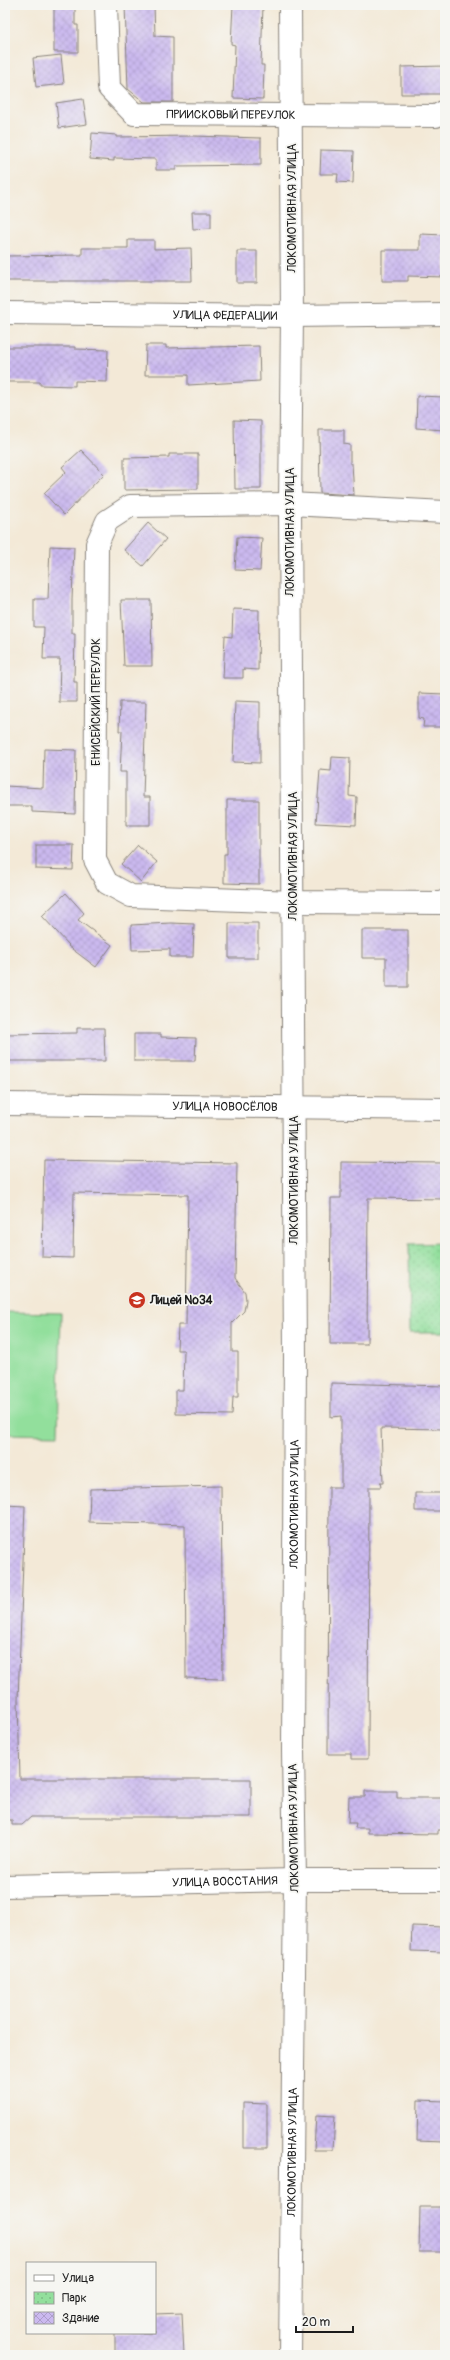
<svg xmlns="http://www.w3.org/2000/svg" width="450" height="2360" font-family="Pangolin,sans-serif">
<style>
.grass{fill:#92df9c;stroke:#577e5c}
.park{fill:url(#park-dots);stroke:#577e5c}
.building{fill:url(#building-cross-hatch)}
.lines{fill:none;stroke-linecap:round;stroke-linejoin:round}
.minor-casing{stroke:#88827a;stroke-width:24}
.minor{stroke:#fff;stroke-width:22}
.labels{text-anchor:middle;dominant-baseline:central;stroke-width:3.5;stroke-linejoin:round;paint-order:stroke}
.street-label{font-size:12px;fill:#1c1c1c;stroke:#f6f6f2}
.poi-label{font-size:12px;font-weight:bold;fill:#1c1c1c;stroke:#f6f6f2;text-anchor:start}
</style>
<defs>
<pattern id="park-dots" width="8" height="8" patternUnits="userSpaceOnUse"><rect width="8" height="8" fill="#92df9c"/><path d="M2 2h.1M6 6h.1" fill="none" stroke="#7dbf86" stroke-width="1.8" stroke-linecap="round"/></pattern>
<pattern id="building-cross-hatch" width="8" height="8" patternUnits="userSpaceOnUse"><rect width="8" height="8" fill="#cbb9ef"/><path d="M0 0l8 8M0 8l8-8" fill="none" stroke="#ae9ecc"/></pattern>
</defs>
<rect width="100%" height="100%" fill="#f6f6f2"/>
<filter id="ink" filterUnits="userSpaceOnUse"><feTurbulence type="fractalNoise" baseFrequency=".025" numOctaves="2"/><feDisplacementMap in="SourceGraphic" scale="8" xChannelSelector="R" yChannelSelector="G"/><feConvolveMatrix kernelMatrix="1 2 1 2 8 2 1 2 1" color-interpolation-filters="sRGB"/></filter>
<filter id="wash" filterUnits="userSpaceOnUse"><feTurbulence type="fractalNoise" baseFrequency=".012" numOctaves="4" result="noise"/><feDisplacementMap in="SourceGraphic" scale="16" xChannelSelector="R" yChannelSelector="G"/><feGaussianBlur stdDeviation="0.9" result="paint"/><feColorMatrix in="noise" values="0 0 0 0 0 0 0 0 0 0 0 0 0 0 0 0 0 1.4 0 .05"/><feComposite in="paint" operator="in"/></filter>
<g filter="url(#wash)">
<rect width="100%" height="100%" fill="#f3e9d7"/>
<!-- grass -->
<path class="grass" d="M 5,1312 L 61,1313 L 58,1435 L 5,1434 Z"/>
<!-- park -->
<path class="park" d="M 445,1243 L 445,1332 L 410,1332 L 409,1244 Z"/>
<g id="blocks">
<!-- building -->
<path class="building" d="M 54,5 L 75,5 L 75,25 L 78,25 L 78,52 L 54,52 Z
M 125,5 L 154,5 L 155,36 L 173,37 L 173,102 L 144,102 L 128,89 Z
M 233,5 L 263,5 L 261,65 L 264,65 L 263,99 L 233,98 L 235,45 L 231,44 Z
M 61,55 L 64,84 L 36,87 L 33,58 Z
M 445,66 L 445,94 L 401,94 L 401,67 Z
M 83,99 L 87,124 L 59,128 L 56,103 Z
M 92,133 L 116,135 L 116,137 L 193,136 L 261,138 L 261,165 L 176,166 L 176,170 L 156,170 L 156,159 L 114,158 L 114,161 L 90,159 Z
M 321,150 L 354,151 L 353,183 L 337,182 L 338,174 L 320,174 Z
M 192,212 L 211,212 L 211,228 L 193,229 Z
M 420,234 L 445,235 L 445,277 L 408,276 L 408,281 L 382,281 L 382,250 L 420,250 Z
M 128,240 L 154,240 L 154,249 L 191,248 L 192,281 L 5,281 L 5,256 L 82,255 L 82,248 L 128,248 Z
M 237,251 L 257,251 L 257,283 L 237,283 Z
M 146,345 L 166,345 L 166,348 L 259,346 L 260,381 L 188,385 L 188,375 L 145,375 Z
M 5,347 L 75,347 L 75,349 L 108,350 L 107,382 L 75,381 L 75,386 L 40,385 L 40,382 L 5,382 Z
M 417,396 L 445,397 L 444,430 L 416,428 Z
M 234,420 L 261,421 L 261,489 L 235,489 Z
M 319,430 L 344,430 L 344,444 L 350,445 L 350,464 L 352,464 L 354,495 L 320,493 Z
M 81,450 L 104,474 L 64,515 L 44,493 L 66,472 L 62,467 Z
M 169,454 L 198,454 L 198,489 L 124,490 L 124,458 L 169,457 Z
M 148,523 L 166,539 L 143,566 L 124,550 Z
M 237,537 L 262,538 L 260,571 L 235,570 Z
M 50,546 L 74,547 L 72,600 L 72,633 L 75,633 L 74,682 L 77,682 L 77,702 L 59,702 L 60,659 L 43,659 L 44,627 L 34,627 L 34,599 L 48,599 Z
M 121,600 L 151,600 L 152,666 L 124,666 Z
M 233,609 L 259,610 L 258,670 L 243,669 L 243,678 L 223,678 L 225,636 L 232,637 Z
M 419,693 L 445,694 L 445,727 L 423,727 L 424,719 L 419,718 Z
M 235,701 L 260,702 L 260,763 L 233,762 Z
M 120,702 L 146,702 L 143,797 L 150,797 L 150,825 L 126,825 L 126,772 L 120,772 L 122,731 L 119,731 Z
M 44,749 L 76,750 L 75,814 L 32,812 L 32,806 L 5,806 L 5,786 L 43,788 Z
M 332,757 L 350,758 L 349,796 L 357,797 L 356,825 L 316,823 L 320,770 L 331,771 Z
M 227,800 L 259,800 L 259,884 L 224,883 L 224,854 L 227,854 Z
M 36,845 L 74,845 L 73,870 L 36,869 Z
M 138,845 L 157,862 L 141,882 L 121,864 Z
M 66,893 L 84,913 L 78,920 L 112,945 L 96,967 L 68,946 L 69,945 L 42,916 Z
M 171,923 L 194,924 L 193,957 L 170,957 L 170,949 L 132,950 L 131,925 Z
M 229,923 L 258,923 L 258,958 L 229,958 Z
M 362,930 L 408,930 L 408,987 L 386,987 L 386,958 L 362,958 Z
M 77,1028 L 104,1028 L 105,1061 L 5,1061 L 5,1034 L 77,1033 Z
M 134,1034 L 161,1034 L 161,1037 L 196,1038 L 195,1061 L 134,1061 Z
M 44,1160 L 237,1163 L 235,1278 L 245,1292 L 246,1300 L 244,1311 L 232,1323 L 232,1352 L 238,1352 L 238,1397 L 233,1397 L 232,1415 L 176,1414 L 176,1390 L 183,1390 L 184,1350 L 177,1350 L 178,1325 L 186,1325 L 188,1195 L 74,1193 L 73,1258 L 42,1257 Z
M 341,1162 L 445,1163 L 445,1199 L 368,1198 L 367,1344 L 330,1344 L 331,1198 L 341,1198 Z
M 331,1383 L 445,1386 L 445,1429 L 381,1428 L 383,1483 L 380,1483 L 381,1487 L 369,1487 L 368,1759 L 351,1759 L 351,1754 L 328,1754 L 329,1487 L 341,1487 L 341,1416 L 331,1417 Z
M 221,1486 L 223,1679 L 186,1678 L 185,1525 L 89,1522 L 90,1489 Z
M 415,1493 L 445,1493 L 445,1511 L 415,1511 Z
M 5,1505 L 25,1506 L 18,1700 L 20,1779 L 251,1779 L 251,1817 L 31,1817 L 22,1825 L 12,1825 L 12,1820 L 5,1820 Z
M 365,1791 L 397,1791 L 397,1798 L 445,1798 L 445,1830 L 438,1830 L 438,1834 L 368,1833 L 368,1828 L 355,1828 L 356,1823 L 348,1823 L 349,1797 L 365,1797 Z
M 412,1926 L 445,1927 L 445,1952 L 411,1951 Z
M 418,2100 L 445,2101 L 444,2142 L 417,2141 Z
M 243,2103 L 267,2104 L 267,2148 L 243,2148 Z
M 316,2115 L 335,2116 L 333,2150 L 314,2150 Z
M 420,2207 L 445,2207 L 445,2252 L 419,2252 Z
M 182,2313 L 184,2355 L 115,2355 L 115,2333 L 155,2333 L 155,2314 Z"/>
</g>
</g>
<g filter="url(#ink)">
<use href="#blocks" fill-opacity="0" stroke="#88827a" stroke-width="1"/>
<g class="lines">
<!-- minor casing -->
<g class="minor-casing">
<g id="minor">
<path id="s1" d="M 106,5 L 109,88 L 134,114 L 436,116 L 445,111"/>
<path id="s2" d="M 5,313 L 292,316 L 445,314"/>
<path d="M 445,512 L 290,504 L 130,506 L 107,521 L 97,544 L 95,860 L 107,883 L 131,896 L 294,902 L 442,903 L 445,901"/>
<path id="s3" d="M 5,1104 L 445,1109"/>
<path id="s4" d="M 5,1886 L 295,1880 L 445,1880"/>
<path id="s5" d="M 290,2355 L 295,1880 L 293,1751 L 295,1357 L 290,504 L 292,316 L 290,5"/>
</g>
</g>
<!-- minor -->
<use href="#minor" class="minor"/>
</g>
</g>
<!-- icons -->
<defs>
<g id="school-disc" transform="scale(0.9)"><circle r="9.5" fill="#c8321e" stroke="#f6f6f2"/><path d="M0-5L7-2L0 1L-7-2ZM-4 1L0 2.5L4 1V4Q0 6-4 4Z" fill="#fff"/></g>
</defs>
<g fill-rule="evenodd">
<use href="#school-disc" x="137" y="1300"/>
</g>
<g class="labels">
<!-- street labels -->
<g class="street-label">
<text stroke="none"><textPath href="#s1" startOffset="216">ПРИИСКОВЫЙ ПЕРЕУЛОК</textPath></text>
<text transform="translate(292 208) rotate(-90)">ЛОКОМОТИВНАЯ УЛИЦА</text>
<text stroke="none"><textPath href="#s2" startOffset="220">УЛИЦА ФЕДЕРАЦИИ</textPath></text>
<text transform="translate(290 532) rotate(-90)">ЛОКОМОТИВНАЯ УЛИЦА</text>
<text transform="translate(96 702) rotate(-90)">ЕНИСЕЙСКИЙ ПЕРЕУЛОК</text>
<text transform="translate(293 856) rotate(-90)">ЛОКОМОТИВНАЯ УЛИЦА</text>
<text stroke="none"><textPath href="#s3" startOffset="220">УЛИЦА НОВОСЁЛОВ</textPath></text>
<text transform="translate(294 1180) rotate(-90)">ЛОКОМОТИВНАЯ УЛИЦА</text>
<text stroke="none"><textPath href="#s5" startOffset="851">ЛОКОМОТИВНАЯ УЛИЦА</textPath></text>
<text transform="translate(294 1828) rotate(-91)">ЛОКОМОТИВНАЯ УЛИЦА</text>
<text stroke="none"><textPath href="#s4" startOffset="220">УЛИЦА ВОССТАНИЯ</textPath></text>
<text stroke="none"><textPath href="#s5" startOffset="203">ЛОКОМОТИВНАЯ УЛИЦА</textPath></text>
</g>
<!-- poi labels -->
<g class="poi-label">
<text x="150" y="1300">Лицей №34</text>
</g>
</g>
<!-- margin -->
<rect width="450" height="2360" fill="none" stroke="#f6f6f2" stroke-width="20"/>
<!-- legend -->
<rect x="26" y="2262" width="130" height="72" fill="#f6f6f2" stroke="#9f9f9c"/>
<rect x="34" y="2275" width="20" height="6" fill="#ffffff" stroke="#9f9f9c"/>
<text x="62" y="2282" font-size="12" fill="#1c1c1c">Улица</text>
<rect x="34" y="2292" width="20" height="12" fill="url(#park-dots)" stroke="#9f9f9c"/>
<text x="62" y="2302" font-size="12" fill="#1c1c1c">Парк</text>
<rect x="34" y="2312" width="20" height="12" fill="url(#building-cross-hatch)" stroke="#9f9f9c"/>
<text x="62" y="2322" font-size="12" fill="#1c1c1c">Здание</text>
<!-- scale -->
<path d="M296 2326v6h57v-6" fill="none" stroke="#1c1c1c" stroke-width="2"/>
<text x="302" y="2326" font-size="12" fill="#1c1c1c" stroke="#f6f6f2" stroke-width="3" paint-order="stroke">20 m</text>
</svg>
